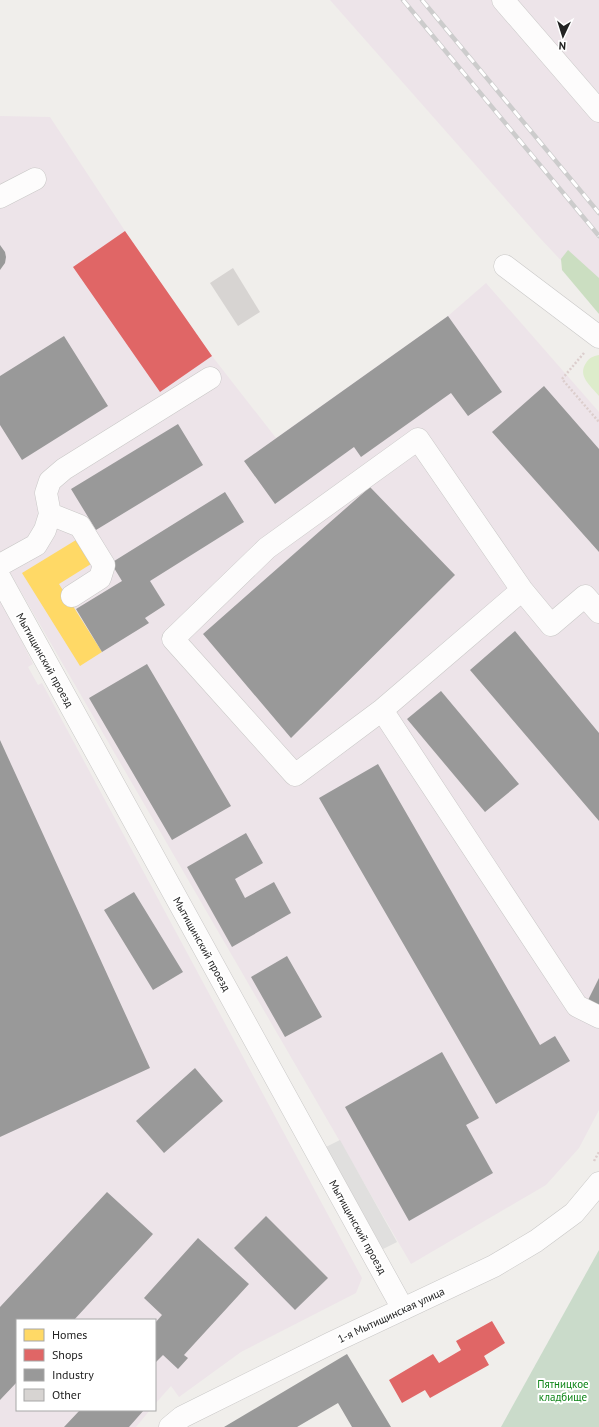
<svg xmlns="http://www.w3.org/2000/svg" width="599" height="1427" font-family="'PT Sans',sans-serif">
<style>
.industrial{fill:#ede4e9}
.grass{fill:#ddeccb}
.forest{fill:#cbdec1}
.cemetery{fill:#cadbca}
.parking{fill:#e0dfde}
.homes{fill:#ffd966}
.shops{fill:#e06666}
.industry{fill:#999}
.building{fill:#d7d4d2}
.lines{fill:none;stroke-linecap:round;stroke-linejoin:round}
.minor-casing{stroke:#c9c8c7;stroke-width:23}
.path{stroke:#dccecd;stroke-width:2.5;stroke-dasharray:2 2;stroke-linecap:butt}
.minor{stroke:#fdfcfc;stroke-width:22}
.rail-casing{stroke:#ccc;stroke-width:4.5}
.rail{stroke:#fff;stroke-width:3;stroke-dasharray:9;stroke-linecap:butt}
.labels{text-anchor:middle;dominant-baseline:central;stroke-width:4;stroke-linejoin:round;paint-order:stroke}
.street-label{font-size:11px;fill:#222;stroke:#fff}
.park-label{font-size:11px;fill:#0c8416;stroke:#fff}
</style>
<rect width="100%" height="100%" fill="#f0eeeb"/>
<!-- industrial -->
<path class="industrial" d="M 330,0 L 599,0 L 599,301 L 539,237 Z
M 0,116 L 50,117 L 125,231 L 212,356 L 276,438 L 448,316 L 486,283 L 599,412 L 599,1110 L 579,1148 L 546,1185 L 411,1264 L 6,566 L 0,551 Z
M 0,598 L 33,664 L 28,667 L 38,685 L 42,683 L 362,1278 L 356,1293 L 241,1352 L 179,1397 L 171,1386 L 155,1404 L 155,1320 L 17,1320 L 17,1410 L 150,1410 L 136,1427 L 0,1427 Z"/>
<!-- grass -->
<path class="grass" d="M 599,355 L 599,396 C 591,386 577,376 586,363 C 589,358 593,356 599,355 Z"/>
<!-- forest -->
<path class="forest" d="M 568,250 L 599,278 L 599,314 L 562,270 L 561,259 Z"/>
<!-- cemetery -->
<path class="cemetery" d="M 599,1250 L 599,1427 L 501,1427 Z"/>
<!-- parking -->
<path class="parking" d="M 340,1140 L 397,1242 L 383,1249 L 326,1147 Z"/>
<!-- homes -->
<path class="homes" d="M 76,540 L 91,564 L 59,584 L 102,652 L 80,666 L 22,573 Z"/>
<!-- shops -->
<path class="shops" d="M 125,231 L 212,356 L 160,392 L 73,267 Z
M 492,1321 L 505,1343 L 484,1356 L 489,1365 L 430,1398 L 425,1390 L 402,1403 L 389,1380 L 433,1354 L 439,1363 L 461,1350 L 456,1341 Z"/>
<!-- industry -->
<path class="industry" d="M 0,245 L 5,252 L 6,257 L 5,263 L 0,270 Z
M 448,316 L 502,392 L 468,416 L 451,393 L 361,457 L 354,447 L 275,504 L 244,461 Z
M 64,336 L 108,406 L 22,460 L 0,425 L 0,376 Z
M 544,386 L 599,449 L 599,552 L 492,432 Z
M 178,424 L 203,465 L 96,530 L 71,489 Z
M 370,487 L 455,575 L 291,738 L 203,634 Z
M 225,492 L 244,522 L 150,581 L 165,605 L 145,618 L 149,623 L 102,652 L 76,609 L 122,581 L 111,563 Z
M 515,631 L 599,733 L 599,821 L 470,670 Z
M 147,664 L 231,806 L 172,840 L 89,698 Z
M 441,691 L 519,784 L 485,812 L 407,719 Z
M 0,740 L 150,1068 L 0,1137 Z
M 378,764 L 540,1045 L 555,1036 L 570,1061 L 496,1104 L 319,798 Z
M 246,833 L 263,863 L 235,879 L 245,898 L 274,882 L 291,913 L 232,947 L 187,867 Z
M 134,892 L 183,972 L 153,990 L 104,910 Z
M 287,956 L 322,1017 L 285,1037 L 251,977 Z
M 599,978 L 599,1006 L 588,1000 Z
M 442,1052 L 479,1118 L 466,1125 L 493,1173 L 409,1221 L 345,1107 Z
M 195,1068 L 223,1101 L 164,1153 L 136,1121 Z
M 107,1192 L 153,1234 L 74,1320 L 17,1320 L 17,1382 L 0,1400 L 0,1307 Z
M 266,1216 L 328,1278 L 295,1310 L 234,1248 Z
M 198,1238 L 249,1284 L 184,1355 L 188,1358 L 178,1369 L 163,1355 L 155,1363 L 155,1323 L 162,1315 L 144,1298 Z
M 347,1354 L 391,1427 L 352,1427 L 338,1403 L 297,1427 L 224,1427 Z
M 80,1410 L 144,1410 L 129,1427 L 64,1427 Z"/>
<!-- building -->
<path class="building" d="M 233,268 L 260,312 L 238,326 L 210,283 Z"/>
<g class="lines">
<!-- minor casing -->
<g class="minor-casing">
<path id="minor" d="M 503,0 L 599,111
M 0,197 L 35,179
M 505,266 L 599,337
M 50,514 L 80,526 L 104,565 L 100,578 L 72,596
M 0,565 L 36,545 L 45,530 L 50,514 L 46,493 L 50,481 L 64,469 L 210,378
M 0,578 L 403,1309
M 599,612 L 585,596 L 551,625 L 522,590 L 382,710 L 577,1006 L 599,1017
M 382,710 L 295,775 L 173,639 L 267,548 L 418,439 L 522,590
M 170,1427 L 182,1417 L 331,1343 L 494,1266 L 536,1241 L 574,1213 L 599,1183"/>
</g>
<!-- path -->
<path class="path" d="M 584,353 L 562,379 L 599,422
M 594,1161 L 599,1152"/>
<!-- minor -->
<use href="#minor" class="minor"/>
<!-- rail casing -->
<g class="rail-casing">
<path id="rail" d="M 403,0 L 599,236
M 422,0 L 599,213"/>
</g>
<!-- rail -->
<use href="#rail" class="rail"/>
</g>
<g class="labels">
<!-- street labels -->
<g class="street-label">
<text transform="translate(45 660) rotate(61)">Мытищинский проезд</text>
<text transform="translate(202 944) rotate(61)">Мытищинский проезд</text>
<text transform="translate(358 1227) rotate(61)">Мытищинский проезд</text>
<text transform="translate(391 1315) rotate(-25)">1-я Мытищинская улица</text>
</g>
<!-- park labels -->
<g class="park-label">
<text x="563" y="1384">Пятницкое<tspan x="563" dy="13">кладбище</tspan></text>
</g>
</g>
<!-- legend -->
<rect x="16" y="1319" width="140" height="92" fill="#ffffff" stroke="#a7a7a7"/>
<rect x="24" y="1329" width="20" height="12" fill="#ffd966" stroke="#a7a7a7"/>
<text x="52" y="1339" font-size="12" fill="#222222">Homes</text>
<rect x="24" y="1349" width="20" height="12" fill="#e06666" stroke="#a7a7a7"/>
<text x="52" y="1359" font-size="12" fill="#222222">Shops</text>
<rect x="24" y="1369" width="20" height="12" fill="#999999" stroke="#a7a7a7"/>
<text x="52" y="1379" font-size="12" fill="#222222">Industry</text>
<rect x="24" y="1389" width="20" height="12" fill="#d7d4d2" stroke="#a7a7a7"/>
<text x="52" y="1399" font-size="12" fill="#222222">Other</text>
<!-- north arrow -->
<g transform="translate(563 36) rotate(184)" stroke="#ffffff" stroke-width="3" paint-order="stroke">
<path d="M0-3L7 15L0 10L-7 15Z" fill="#222222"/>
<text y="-6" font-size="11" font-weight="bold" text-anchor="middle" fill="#222222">N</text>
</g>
</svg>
